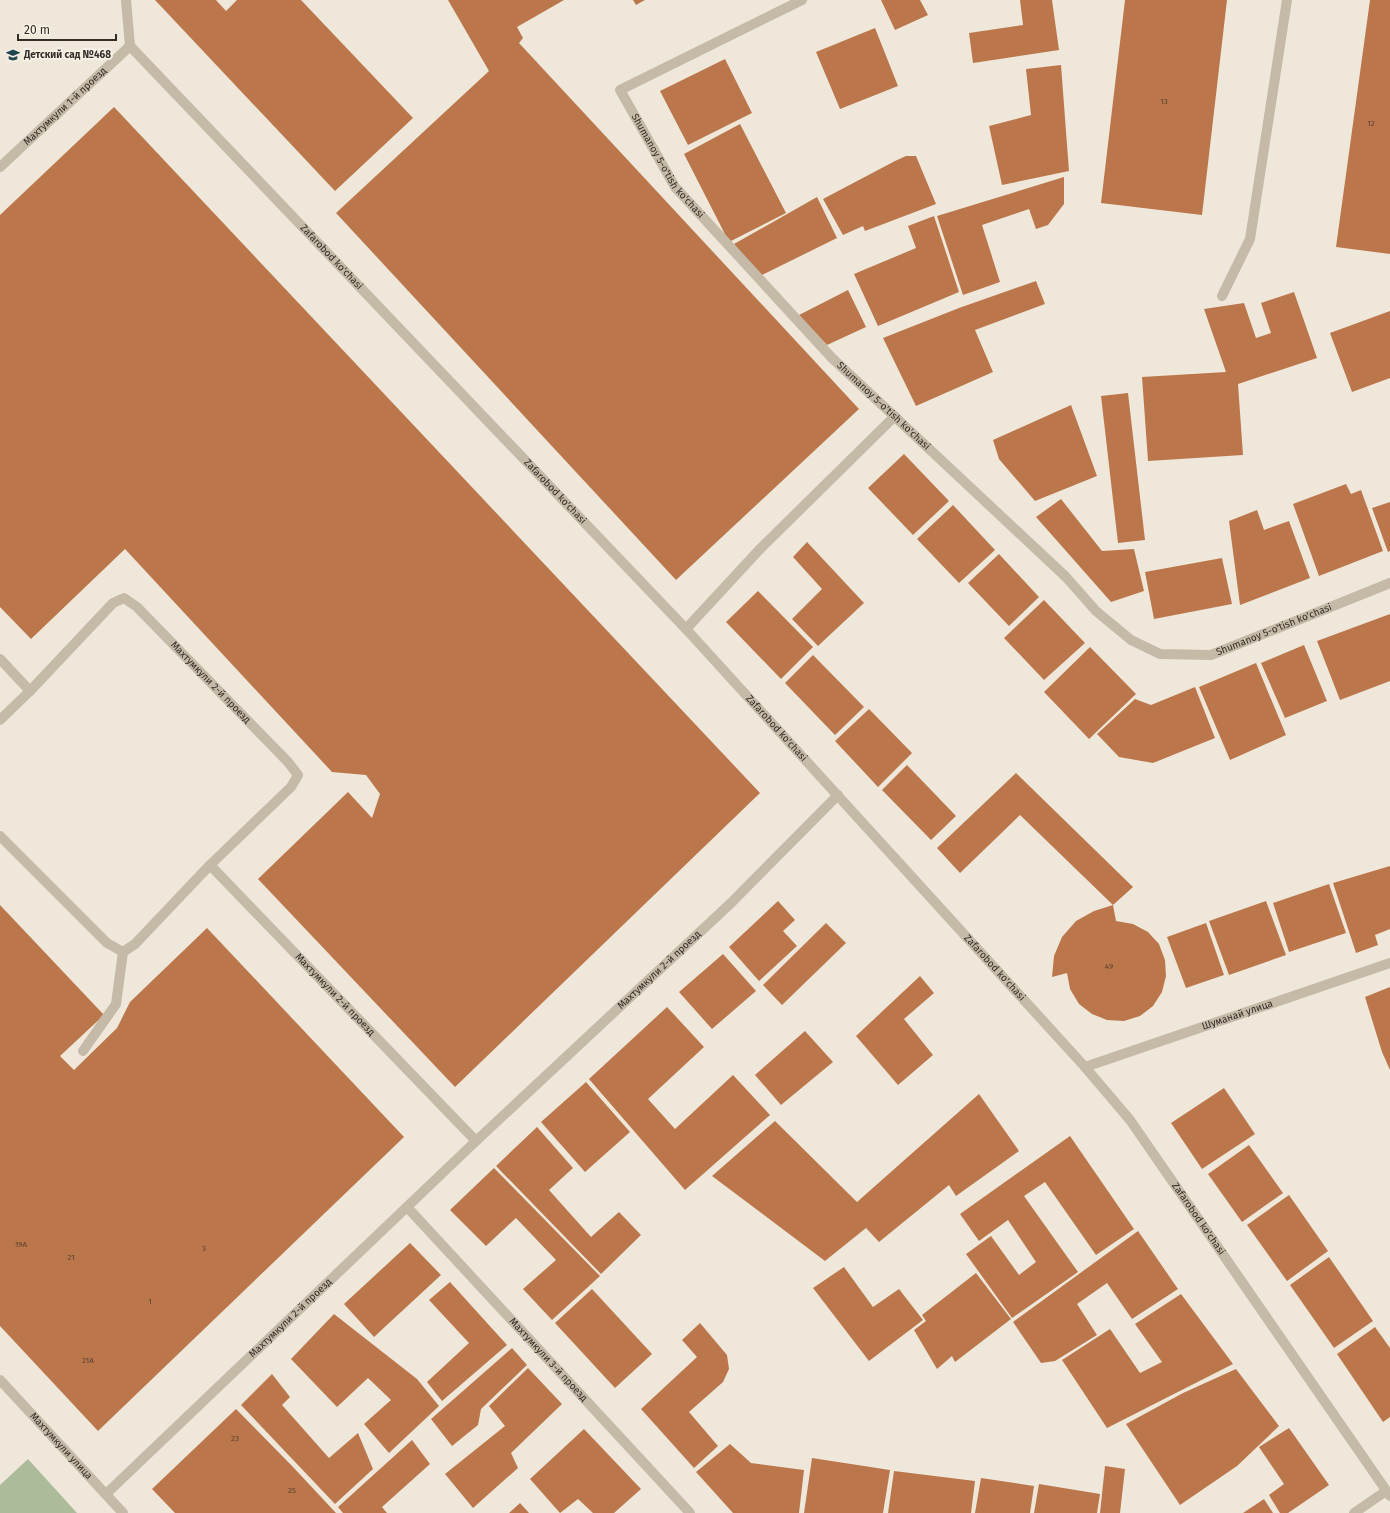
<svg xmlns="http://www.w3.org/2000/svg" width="1390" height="1513" font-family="'Fira Sans',sans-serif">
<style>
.green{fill:#acbc9b}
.building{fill:#bb774b}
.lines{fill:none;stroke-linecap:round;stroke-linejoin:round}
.service{stroke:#c5b9a7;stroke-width:10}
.minor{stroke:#c5b9a7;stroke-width:10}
.tertiary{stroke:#c5b9a7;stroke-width:10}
.labels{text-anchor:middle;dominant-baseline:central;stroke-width:4;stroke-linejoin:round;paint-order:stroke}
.number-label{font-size:8px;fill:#553f30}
.poi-label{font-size:10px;font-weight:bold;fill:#332c27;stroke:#f7f1e5;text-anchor:start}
.street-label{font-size:10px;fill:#332c27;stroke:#f7f1e5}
</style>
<rect width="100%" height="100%" fill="#efe8da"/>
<!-- green -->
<path class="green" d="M 28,1459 L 77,1513 L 0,1513 L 0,1485 Z"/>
<!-- building -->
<path class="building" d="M 155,0 L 216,0 L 226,11 L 237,0 L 301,0 L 413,118 L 335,191 Z
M 448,0 L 564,0 L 517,27 L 523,38 L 519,43 L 859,409 L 676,580 L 336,213 L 489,71 Z
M 633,0 L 645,0 L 636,5 Z
M 881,0 L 920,0 L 928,15 L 895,30 Z
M 1020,0 L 1052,0 L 1059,50 L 973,63 L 969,33 L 1023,25 Z
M 1125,0 L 1227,0 L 1202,215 L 1101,203 Z
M 1370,0 L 1390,0 L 1390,254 L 1336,247 Z
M 875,28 L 898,86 L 840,109 L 816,52 Z
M 725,59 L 752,113 L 688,145 L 660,91 Z
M 1061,65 L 1069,171 L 1002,185 L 989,126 L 1031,115 L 1026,69 Z
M 114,107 L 760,793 L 455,1087 L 258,879 L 348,792 L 372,818 L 380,794 L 366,775 L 332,772 L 125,549 L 31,639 L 0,607 L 0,215 Z
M 740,124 L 786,213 L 729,242 L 684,154 Z
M 906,156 L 916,156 L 936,204 L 865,231 L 863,226 L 843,235 L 823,199 L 895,161 Z
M 1064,177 L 1064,204 L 1048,225 L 1036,229 L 1029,209 L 982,225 L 1000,282 L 963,295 L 937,216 Z
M 817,197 L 837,238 L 760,276 L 734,244 Z
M 934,216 L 959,292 L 878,326 L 854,274 L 916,248 L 908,226 Z
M 1036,281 L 1045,304 L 975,330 L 993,372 L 916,406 L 883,338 L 959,308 Z
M 848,290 L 866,327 L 827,345 L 799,315 Z
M 1294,292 L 1317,358 L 1238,384 L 1243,455 L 1148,461 L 1142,377 L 1226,372 L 1204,309 L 1244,303 L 1256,338 L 1271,333 L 1261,303 Z
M 1390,311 L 1390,378 L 1352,392 L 1330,333 Z
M 1128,393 L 1145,540 L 1118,543 L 1101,396 Z
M 1071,405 L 1097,476 L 1035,501 L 999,459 L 993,440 Z
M 904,454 L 949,501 L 913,535 L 868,488 Z
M 1346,484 L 1351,494 L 1361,490 L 1383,551 L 1319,576 L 1293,504 Z
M 1061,499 L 1102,551 L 1134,549 L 1144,591 L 1111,602 L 1036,517 Z
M 1390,502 L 1390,551 L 1388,552 L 1372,508 Z
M 953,505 L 995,550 L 959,583 L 917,539 Z
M 1257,510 L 1264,530 L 1289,521 L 1310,578 L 1240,605 L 1229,521 Z
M 807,542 L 864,603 L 818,646 L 792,619 L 822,589 L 793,557 Z
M 999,554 L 1039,597 L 1009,626 L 968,583 Z
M 1222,558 L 1232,604 L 1154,619 L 1145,572 Z
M 758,591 L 813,647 L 781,679 L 726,622 Z
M 1044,600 L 1085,643 L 1044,680 L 1004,638 Z
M 1390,614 L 1390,681 L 1340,700 L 1317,641 Z
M 1304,645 L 1327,701 L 1285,718 L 1261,663 Z
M 1090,647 L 1136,694 L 1089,739 L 1044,692 Z
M 813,655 L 864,707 L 835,735 L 785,683 Z
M 1256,663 L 1286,735 L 1230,760 L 1199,687 Z
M 1195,687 L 1215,738 L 1153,763 L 1119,757 L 1097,734 L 1135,699 L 1151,705 Z
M 869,709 L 912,753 L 878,787 L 835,741 Z
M 907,765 L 956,816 L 931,840 L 882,790 Z
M 1016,773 L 1133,887 L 1113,905 L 1020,815 L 960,873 L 937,848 Z
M 1390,866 L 1390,929 L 1375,935 L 1378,945 L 1356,953 L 1333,883 Z
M 1329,884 L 1346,933 L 1289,952 L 1273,903 Z
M 778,901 L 795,920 L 783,931 L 797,946 L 759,981 L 729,947 Z
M 1266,901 L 1286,955 L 1229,975 L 1209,921 Z
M 0,905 L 104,1015 L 60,1056 L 74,1070 L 117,1028 L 130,1002 L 207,928 L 404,1137 L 98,1431 L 0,1326 Z
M 1113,905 L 1116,921 L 1133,924 L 1148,932 L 1159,944 L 1165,960 L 1166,976 L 1162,992 L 1153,1006 L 1140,1016 L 1124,1021 L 1107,1020 L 1092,1014 L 1079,1004 L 1070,989 L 1067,973 L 1052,977 L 1054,956 L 1062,937 L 1076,921 L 1094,911 Z
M 826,923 L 846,943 L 782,1005 L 763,985 Z
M 1206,923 L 1224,975 L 1186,988 L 1167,937 Z
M 723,954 L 756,991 L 712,1029 L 679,992 Z
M 920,976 L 934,993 L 904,1019 L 933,1055 L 898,1085 L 856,1036 Z
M 1390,987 L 1390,1070 L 1382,1052 L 1365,997 Z
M 667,1007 L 704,1047 L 648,1099 L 675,1129 L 733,1075 L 770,1115 L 685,1190 L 589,1079 Z
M 805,1031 L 833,1062 L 781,1105 L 755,1075 Z
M 586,1082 L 630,1132 L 585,1172 L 541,1122 Z
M 1224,1088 L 1255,1134 L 1202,1169 L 1171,1123 Z
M 979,1094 L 1019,1151 L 956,1196 L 949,1185 L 879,1242 L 866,1228 L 825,1261 L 712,1176 L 775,1121 L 857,1202 Z
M 537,1127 L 573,1168 L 549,1190 L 591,1237 L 619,1212 L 641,1235 L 601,1274 L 496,1166 Z
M 1070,1136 L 1134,1229 L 1096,1255 L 1045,1182 L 1024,1196 L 1078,1272 L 1012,1318 L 966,1254 L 991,1236 L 1019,1275 L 1036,1262 L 1008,1220 L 979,1241 L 960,1214 Z
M 1249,1145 L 1283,1193 L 1242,1222 L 1208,1174 Z
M 494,1168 L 600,1276 L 552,1320 L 523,1289 L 556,1260 L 516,1218 L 486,1246 L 450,1210 Z
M 1289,1195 L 1328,1251 L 1287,1281 L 1247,1225 Z
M 1138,1231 L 1178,1289 L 1132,1319 L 1107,1283 L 1077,1304 L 1097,1335 L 1055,1361 L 1041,1363 L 1013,1322 Z
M 410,1243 L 441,1275 L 374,1337 L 344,1304 Z
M 1329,1257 L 1373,1321 L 1334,1348 L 1290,1285 Z
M 844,1267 L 873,1307 L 899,1289 L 923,1320 L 869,1361 L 813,1288 Z
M 976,1273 L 1011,1319 L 955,1362 L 952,1356 L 937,1369 L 914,1330 L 926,1321 L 922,1315 Z
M 450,1282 L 507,1345 L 442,1401 L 427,1382 L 469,1343 L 429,1300 Z
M 592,1289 L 652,1354 L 615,1388 L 555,1323 Z
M 1181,1294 L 1233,1364 L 1107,1428 L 1062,1360 L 1110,1329 L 1140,1373 L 1162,1362 L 1135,1324 Z
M 334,1314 L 417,1379 L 439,1406 L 389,1453 L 364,1424 L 391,1400 L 368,1378 L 337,1407 L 291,1359 Z
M 700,1323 L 727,1355 L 729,1369 L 723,1382 L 689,1412 L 718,1446 L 694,1468 L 641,1409 L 697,1357 L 682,1340 Z
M 1375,1327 L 1390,1348 L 1390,1417 L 1383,1422 L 1337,1354 Z
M 512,1348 L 527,1365 L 481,1409 L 478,1425 L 452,1446 L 431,1419 Z
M 528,1368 L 562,1404 L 511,1453 L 518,1468 L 473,1508 L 445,1474 L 505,1426 L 489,1406 Z
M 1236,1369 L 1279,1426 L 1237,1466 L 1180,1505 L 1126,1424 L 1183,1393 Z
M 272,1374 L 290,1397 L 282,1405 L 329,1458 L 358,1433 L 373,1469 L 335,1504 L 241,1405 Z
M 236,1409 L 293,1467 L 336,1513 L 175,1513 L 152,1489 Z
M 1289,1428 L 1329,1485 L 1288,1513 L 1280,1513 L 1269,1495 L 1284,1484 L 1259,1447 Z
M 584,1429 L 641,1489 L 614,1513 L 593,1513 L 578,1499 L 560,1513 L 530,1479 Z
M 412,1440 L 430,1464 L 382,1507 L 387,1513 L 343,1513 L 338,1507 Z
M 730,1444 L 751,1463 L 804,1470 L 799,1513 L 733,1513 L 696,1472 Z
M 812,1458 L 890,1470 L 883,1513 L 804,1513 Z
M 1105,1466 L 1125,1469 L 1120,1513 L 1100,1513 Z
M 894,1471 L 975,1481 L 971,1513 L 888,1513 Z
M 981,1478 L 1034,1486 L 1030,1513 L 975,1513 Z
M 1039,1484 L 1100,1494 L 1097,1513 L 1034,1513 Z
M 1264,1499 L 1273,1513 L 1243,1513 Z
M 520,1503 L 529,1513 L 509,1513 Z"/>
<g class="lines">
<!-- service -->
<path class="service" d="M 1222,296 L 1250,239 L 1287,0"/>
<!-- minor -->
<g class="minor">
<path id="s1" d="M 802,0 L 620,90 L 675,187 L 832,358 L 1066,577 L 1096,611 L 1131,640 L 1160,654 L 1211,655 L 1390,583"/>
<path id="s2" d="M 0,167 L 130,46"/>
<path d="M 686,629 L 761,548 L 895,416"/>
<path d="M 0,659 L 30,691"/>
<path id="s3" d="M 0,720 L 30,691 L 113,603 L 124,598 L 137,607 L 288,762 L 298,775 L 291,787 L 210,865 L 135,944 L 123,952 L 107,943 L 0,836"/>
<path id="s4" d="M 210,865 L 476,1141"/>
<path d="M 83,1051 L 116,1004 L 123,952"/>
<path id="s5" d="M 1085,1067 L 1390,963"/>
<path id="s6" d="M 407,1207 L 690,1513"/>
<path id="s7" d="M 0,1380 L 123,1513"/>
<path id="s8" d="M 106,1494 L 476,1141 L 731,903 L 838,795"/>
<path d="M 1354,1513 L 1386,1491"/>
</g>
<!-- tertiary -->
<path class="tertiary" id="s9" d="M 126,0 L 130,46 L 686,629 L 1085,1067 L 1130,1120 L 1390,1496"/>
</g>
<!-- icons -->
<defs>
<g id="school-bare" transform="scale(1.08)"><path d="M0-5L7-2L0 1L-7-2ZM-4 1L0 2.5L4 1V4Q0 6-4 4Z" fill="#204650" stroke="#f7f1e5" stroke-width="2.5" paint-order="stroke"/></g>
</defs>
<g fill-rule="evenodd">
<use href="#school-bare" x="13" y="55"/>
</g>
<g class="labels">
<!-- number labels -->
<g class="number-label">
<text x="1164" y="101">13</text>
<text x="1371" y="123">12</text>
<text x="1109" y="966">49</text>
<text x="21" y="1244">19А</text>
<text x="204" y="1248">3</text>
<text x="71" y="1257">21</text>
<text x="150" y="1301">1</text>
<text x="88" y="1360">21А</text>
<text x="235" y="1438">23</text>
<text x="292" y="1490">25</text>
</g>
<!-- poi labels -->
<g class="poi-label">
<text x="24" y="55">Детский сад №468</text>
</g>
<!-- street labels -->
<g class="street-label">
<text stroke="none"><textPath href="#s2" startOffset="89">Махтумкули 1-й проезд</textPath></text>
<text stroke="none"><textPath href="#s1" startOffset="293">Shumanoy 5-o'tish ko'chasi</textPath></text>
<text stroke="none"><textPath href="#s9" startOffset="338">Zafarobod ko'chasi</textPath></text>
<text stroke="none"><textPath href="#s1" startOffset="617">Shumanoy 5-o'tish ko'chasi</textPath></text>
<text stroke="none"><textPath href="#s9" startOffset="662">Zafarobod ko'chasi</textPath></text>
<text stroke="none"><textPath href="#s1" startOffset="1109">Shumanoy 5-o'tish ko'chasi</textPath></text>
<text stroke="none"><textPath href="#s3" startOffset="296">Махтумкули 2-й проезд</textPath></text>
<text stroke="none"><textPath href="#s9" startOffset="986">Zafarobod ko'chasi</textPath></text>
<text stroke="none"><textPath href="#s9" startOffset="1310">Zafarobod ko'chasi</textPath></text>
<text stroke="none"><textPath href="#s8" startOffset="762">Махтумкули 2-й проезд</textPath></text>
<text stroke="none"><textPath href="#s4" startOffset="180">Махтумкули 2-й проезд</textPath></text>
<text stroke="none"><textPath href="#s5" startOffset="161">Шуманай улица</textPath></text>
<text stroke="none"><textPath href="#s9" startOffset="1634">Zafarobod ko'chasi</textPath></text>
<text stroke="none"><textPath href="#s8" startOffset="255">Махтумкули 2-й проезд</textPath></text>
<text stroke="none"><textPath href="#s6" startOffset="208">Махтумкули 3-й проезд</textPath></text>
<text stroke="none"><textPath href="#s7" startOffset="90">Махтумкули улица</textPath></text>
</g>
</g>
<!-- scale -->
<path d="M18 34v6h98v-6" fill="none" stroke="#332c27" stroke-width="2"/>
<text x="24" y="34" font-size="12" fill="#332c27" stroke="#f7f1e5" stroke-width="3" paint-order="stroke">20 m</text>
</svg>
